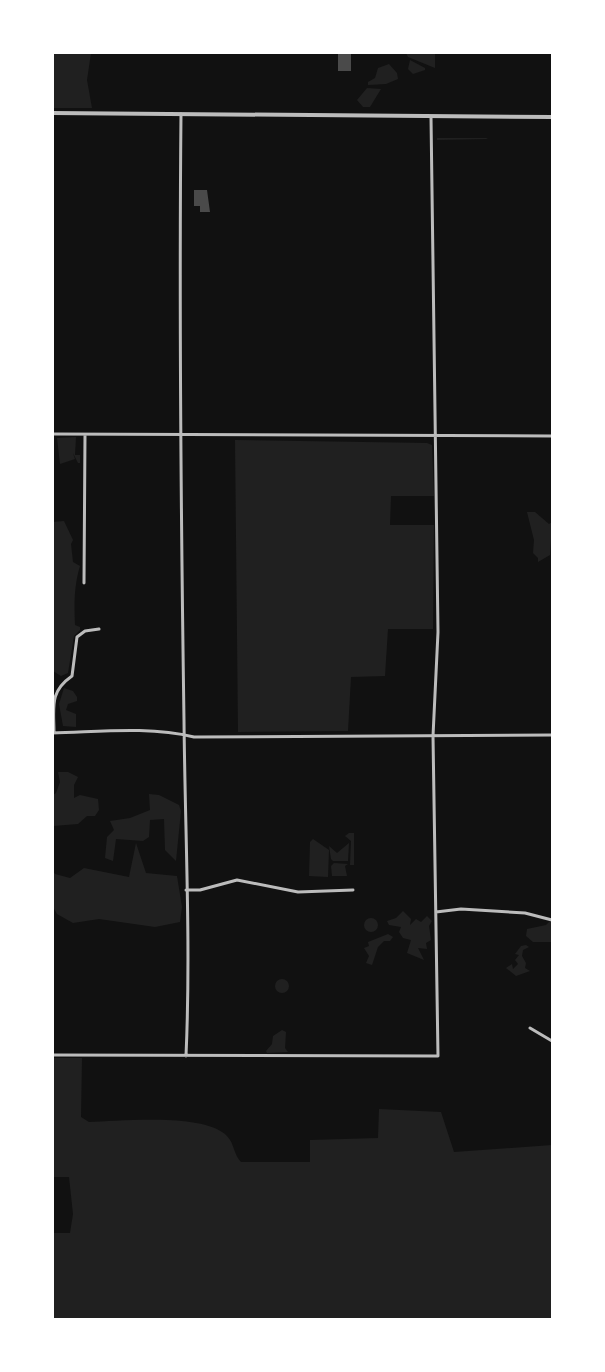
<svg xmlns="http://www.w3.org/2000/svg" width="605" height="1372" font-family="'Source Sans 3',sans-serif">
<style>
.green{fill:#202020}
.building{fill:#4a4a4a}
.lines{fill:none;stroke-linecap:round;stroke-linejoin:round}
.minor{stroke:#bcbcbc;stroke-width:3}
.tertiary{stroke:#bcbcbc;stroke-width:4}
</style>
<rect width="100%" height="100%" fill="#111"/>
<!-- green -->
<path class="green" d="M 53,52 L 91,53 L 87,80 L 92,108 L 53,108 Z
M 406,53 L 435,53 L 435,68 L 408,57 Z
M 410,60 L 425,68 L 425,70 L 413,74 L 408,69 Z
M 389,64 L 397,73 L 398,79 L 386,84 L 368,85 L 368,82 L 375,78 L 378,68 Z
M 367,88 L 381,89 L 370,107 L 363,107 L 357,100 Z
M 437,138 L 486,138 L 488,139 L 437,140 Z
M 76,437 L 75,455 L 80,455 L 80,463 L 78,463 L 73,453 L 75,459 L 60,464 L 57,438 Z
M 235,440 L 427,443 L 432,445 L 434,496 L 391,496 L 390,525 L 434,525 L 433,629 L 388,629 L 385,676 L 351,677 L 348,731 L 238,732 Z
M 527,512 L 535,512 L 549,524 L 552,522 L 550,555 L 538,562 L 538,558 L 533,553 L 534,540 Z
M 64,521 L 73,540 L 71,544 L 73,562 L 80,566 C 74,586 74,604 75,625 L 80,627 L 80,630 L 74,636 L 68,673 L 61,676 L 53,671 L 52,522 Z
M 64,688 L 73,691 L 77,697 L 77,701 L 68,704 L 66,710 L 76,714 L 76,727 L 63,726 L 59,704 Z
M 58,772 L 68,772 L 78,777 L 74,785 L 74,798 L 80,795 L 98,799 L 99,810 L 95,816 L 87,816 L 78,824 L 53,826 L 53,795 L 56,793 L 60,782 Z
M 149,794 L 159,795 L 179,805 L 181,811 L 176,861 L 165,850 L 164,819 L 150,820 L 149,837 L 143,841 L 116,839 L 113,861 L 105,858 L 107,837 L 114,830 L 110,821 L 130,818 L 150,810 Z
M 349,833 L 354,833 L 354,865 L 350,865 L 351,841 L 345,836 Z
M 313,839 L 329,850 L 328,877 L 309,876 L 310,842 Z
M 136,843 L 146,873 L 177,876 L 182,907 L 180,922 L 155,927 L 99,919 L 73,923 L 57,914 L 53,907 L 53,871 L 55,874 L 70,878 L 84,868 L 129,877 Z
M 349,843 L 348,861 L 333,861 L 331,859 L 329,846 L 337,853 Z
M 334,863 L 348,864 L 345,866 L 347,876 L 332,876 L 331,866 Z
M 403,911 L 411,919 L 410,925 L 416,919 L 421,922 L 427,916 L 432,921 L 429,926 L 431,940 L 426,943 L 427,949 L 418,948 L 424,960 L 407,953 L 411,940 L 403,938 L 399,932 L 401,927 L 389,925 L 387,921 L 396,918 Z
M364 925a7 7 0 1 1 14 0a7 7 0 1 1-14 0Z
M 550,921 L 552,922 L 552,942 L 533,942 L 526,936 L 527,929 L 546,925 Z
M 388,934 L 393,937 L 390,941 L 384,941 L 378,947 L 372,965 L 366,963 L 369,956 L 364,948 L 369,946 L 368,942 Z
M 526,945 L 529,947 L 523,950 L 522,956 L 526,963 L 525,968 L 530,971 L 516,976 L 506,968 L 512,964 L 513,969 L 518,964 L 515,960 L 519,955 L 515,954 L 521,946 Z
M275 986a7 7 0 1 1 14 0a7 7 0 1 1-14 0Z
M 282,1030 L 286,1032 L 285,1048 L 288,1052 L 267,1053 L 266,1051 L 272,1044 L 273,1036 Z
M 53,1058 L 82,1058 L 81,1117 L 89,1122 C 121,1121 195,1114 222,1132 C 235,1140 232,1152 241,1162 L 310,1162 L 310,1140 L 378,1138 L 379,1109 L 441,1112 L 454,1152 L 552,1145 L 552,1319 L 53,1319 L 53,1233 L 70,1233 L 73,1214 L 69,1177 L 53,1177 Z"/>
<!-- building -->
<path class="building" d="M 338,52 L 351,52 L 351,71 L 338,71 Z
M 194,190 L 207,190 L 210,212 L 200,212 L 200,206 L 194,206 Z"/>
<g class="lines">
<!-- minor -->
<path class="minor" d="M 181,114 C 179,316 181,518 184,720 C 185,832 191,944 186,1056
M 52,434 L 552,436
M 84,583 L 85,435
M 52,733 C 99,732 148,726 194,737 L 552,735
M 54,733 C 54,707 49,692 72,676 L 77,637 L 85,631 L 99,629
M 186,890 L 200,890 L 237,880 L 298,892 L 353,890
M 436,912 L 461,909 L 525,913 L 552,920
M 530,1028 L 552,1041
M 52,1055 L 438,1056 L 433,736 L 438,632 L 431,117"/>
<!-- tertiary -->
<path class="tertiary" d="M 52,113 L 552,117"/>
</g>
<!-- border -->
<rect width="605" height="1372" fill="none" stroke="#ffffff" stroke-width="108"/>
</svg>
